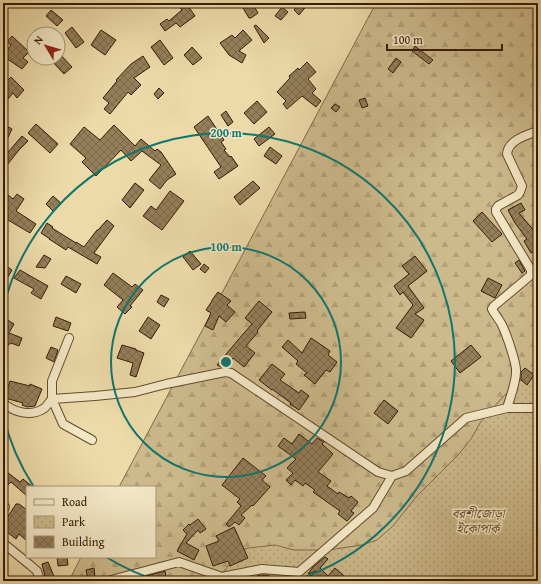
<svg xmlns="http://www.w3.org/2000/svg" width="541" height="584" font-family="'Gentium Book Plus','Noto Serif Bengali',serif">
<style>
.forest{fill:url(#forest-firs);stroke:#816b49}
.park{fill:url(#park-dots);stroke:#816b49}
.building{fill:url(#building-cross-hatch);stroke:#351c06}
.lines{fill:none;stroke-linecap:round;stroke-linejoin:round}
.minor-casing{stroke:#634c2e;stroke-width:10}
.minor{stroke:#f3e7c6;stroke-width:8}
.ring{fill:none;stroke:#0f766e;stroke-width:2}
.labels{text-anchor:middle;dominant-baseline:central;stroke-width:3;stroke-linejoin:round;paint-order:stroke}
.park-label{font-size:13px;font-style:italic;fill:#634b2e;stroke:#f3e7c6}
.centre{fill:#0f766e;stroke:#f3e7c6;stroke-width:2}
.ring-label{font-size:12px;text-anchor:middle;font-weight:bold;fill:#0f766e;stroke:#f3e7c6;stroke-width:3;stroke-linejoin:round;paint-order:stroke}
</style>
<defs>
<pattern id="forest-firs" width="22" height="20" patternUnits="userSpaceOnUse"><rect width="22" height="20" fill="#cdba8c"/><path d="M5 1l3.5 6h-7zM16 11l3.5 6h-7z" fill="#b19f77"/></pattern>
<pattern id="park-dots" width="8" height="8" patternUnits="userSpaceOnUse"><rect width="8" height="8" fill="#cdba8c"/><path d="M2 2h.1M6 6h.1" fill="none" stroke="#b19f77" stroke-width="1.8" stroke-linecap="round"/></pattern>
<pattern id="building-cross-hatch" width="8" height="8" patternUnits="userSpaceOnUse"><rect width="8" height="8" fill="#947f5a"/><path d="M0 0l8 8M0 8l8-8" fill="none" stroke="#7a6748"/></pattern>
</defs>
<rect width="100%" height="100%" fill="#ecdaa8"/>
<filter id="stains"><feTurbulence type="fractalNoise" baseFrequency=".005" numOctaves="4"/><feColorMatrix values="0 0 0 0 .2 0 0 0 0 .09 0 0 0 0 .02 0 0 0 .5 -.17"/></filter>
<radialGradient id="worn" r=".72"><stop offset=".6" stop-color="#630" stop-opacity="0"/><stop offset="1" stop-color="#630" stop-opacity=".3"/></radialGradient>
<!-- forest -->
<path class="forest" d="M 376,3 L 538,3 L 538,581 L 69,581 L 81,557 L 155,557 L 155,487 L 119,487 Z"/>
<!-- park -->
<path class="park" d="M 538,369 L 538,581 L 213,581 L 224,571 L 242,549 L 257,547 L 275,545 L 294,550 L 328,550 L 362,545 L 377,540 L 393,526 L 416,497 L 459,454 L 471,439 L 480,423 L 501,399 L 517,383 Z"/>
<!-- building -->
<path class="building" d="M 176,3 L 186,3 L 195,16 L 180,27 L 176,23 L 165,31 L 160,24 L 167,19 L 169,21 L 182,10 Z
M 251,3 L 252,3 L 258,13 L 251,18 L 249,18 L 243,8 Z
M 300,3 L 309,3 L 299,15 L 294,10 Z
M 282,7 L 288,12 L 281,20 L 275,16 Z
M 51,10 L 63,20 L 57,26 L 46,16 Z
M 256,25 L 269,38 L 264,43 L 254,26 Z
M 72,27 L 84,42 L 76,48 L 65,33 Z
M 101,30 L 116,40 L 105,55 L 91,45 Z
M 243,30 L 252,40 L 239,51 L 246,55 L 242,63 L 229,55 L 220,43 L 232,35 L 235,38 Z
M 12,36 L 29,52 L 23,58 L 28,62 L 22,69 L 3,56 L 11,45 L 7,42 Z
M 160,40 L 173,58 L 164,65 L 151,47 Z
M 415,46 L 433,60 L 429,64 L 412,51 Z
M 192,47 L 202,58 L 193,65 L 184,55 Z
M 58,52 L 72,67 L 64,74 L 49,58 L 58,58 Z
M 143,56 L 150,67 L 134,78 L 141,85 L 131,95 L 128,92 L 110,114 L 104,109 L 109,103 L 103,98 L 117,81 L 116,80 L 131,64 Z
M 396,58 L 401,62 L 393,73 L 388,69 Z
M 307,62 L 316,72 L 308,79 L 316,89 L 312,93 L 321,101 L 316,107 L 302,96 L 287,109 L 283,104 L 286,101 L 277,92 L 290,78 L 289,76 L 298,68 L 299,70 Z
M 11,77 L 24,90 L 17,98 L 13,93 L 3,105 L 3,85 Z
M 159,88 L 164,93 L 158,99 L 154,94 Z
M 365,98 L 368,106 L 362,108 L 359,100 Z
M 257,101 L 267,112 L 254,124 L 244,113 Z
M 335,104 L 340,107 L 336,112 L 331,108 Z
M 226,111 L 233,122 L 228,126 L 221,115 Z
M 208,116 L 224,140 L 221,142 L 226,149 L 224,150 L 230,157 L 231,156 L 238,166 L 219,179 L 214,172 L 221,167 L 194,127 Z
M 3,124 L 12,129 L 3,148 Z
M 36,124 L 58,144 L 50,153 L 28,133 Z
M 114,125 L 135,146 L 141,139 L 155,151 L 157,149 L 161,152 L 176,174 L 167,180 L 160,189 L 149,180 L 161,165 L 142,151 L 131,161 L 121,150 L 96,176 L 82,162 L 86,158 L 70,144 L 84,127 L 100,140 Z
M 269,127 L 275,134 L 259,146 L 254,139 Z
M 22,136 L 28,141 L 19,150 L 3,170 L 3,158 Z
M 270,147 L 282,156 L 276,164 L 264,156 Z
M 253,181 L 260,188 L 240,205 L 234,197 Z
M 135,183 L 144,190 L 130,208 L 122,200 Z
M 3,191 L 13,199 L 17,194 L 24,199 L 16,211 L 36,224 L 30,233 L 3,217 Z
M 170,191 L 184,201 L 162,230 L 143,216 L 151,206 L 156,210 Z
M 53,196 L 61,203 L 53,211 L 46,204 Z
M 521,203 L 525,210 L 519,213 L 536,233 L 538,232 L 538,248 L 531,253 L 524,241 L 527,239 L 515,223 L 508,210 Z
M 482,212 L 502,234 L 492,242 L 473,221 Z
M 107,220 L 114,226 L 94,253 L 101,257 L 97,264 L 68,247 L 66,250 L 49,239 L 50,239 L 41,233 L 47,223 L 53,227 L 52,228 L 76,243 L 76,242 L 84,247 L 97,230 L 98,230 Z
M 190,251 L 201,264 L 193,270 L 183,257 Z
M 44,255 L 51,259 L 45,268 L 36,267 Z
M 415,256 L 427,271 L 408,286 L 424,308 L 415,314 L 424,320 L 411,338 L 396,328 L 413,305 L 403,292 L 400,295 L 394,286 L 409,274 L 402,266 Z
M 519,260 L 525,271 L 522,273 L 515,263 Z
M 204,264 L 209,268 L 205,273 L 200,269 Z
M 6,266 L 12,270 L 8,277 L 3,274 L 3,270 Z
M 20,270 L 48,286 L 41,299 L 31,293 L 34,289 L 14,278 Z
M 113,273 L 132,287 L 135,284 L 143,290 L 130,306 L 132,307 L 125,314 L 117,307 L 123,300 L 104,285 Z
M 66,276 L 81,284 L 76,293 L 61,284 Z
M 488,278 L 502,285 L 495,298 L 481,291 Z
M 218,292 L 231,301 L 227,305 L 235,312 L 226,322 L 219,316 L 213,330 L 205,326 L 211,313 L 206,310 L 212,301 L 212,300 Z
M 161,295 L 169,299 L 164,307 L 157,302 Z
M 259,301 L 272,312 L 257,331 L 258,332 L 246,346 L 255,353 L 244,367 L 233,358 L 227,367 L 221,367 L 217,365 L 238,340 L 252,324 L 245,318 Z
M 305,312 L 306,318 L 290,319 L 289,313 Z
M 56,317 L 71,323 L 68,331 L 53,326 Z
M 148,317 L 160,325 L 151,339 L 139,331 Z
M 6,319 L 14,324 L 9,333 L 22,338 L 19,346 L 11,343 L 3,349 L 3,325 Z
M 311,338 L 330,351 L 328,355 L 337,362 L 330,372 L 326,370 L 315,384 L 304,375 L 307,373 L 296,364 L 298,361 L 282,347 L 288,340 L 302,353 Z
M 122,345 L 136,349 L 136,350 L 144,353 L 136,377 L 130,375 L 133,363 L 117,358 Z
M 471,345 L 481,357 L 460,373 L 451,361 Z
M 51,347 L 58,350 L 54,362 L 46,358 Z
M 272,364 L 285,374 L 280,380 L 299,393 L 301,390 L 309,396 L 299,410 L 290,404 L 291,403 L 272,389 L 272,390 L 259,380 Z
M 525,368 L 534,375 L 527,385 L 521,380 L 521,372 Z
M 10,381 L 30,386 L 30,384 L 42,389 L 35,406 L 27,407 L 22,405 L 23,403 L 5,398 Z
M 384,400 L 398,411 L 388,424 L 374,413 Z
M 299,434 L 312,444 L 317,438 L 324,442 L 322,444 L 333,454 L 318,472 L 331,481 L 327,486 L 338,494 L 339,492 L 349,498 L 351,496 L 358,502 L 351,511 L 354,513 L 347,521 L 338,514 L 340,511 L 313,492 L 315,490 L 305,483 L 303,486 L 295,480 L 291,485 L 286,480 L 293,473 L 287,468 L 296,459 L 278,446 L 284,438 L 292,444 Z
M 243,458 L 266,476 L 262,480 L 270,487 L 253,506 L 252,505 L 241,515 L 245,518 L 239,525 L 235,522 L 229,527 L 226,524 L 241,506 L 237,502 L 240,499 L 222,485 Z
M 3,469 L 20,482 L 23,479 L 33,487 L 27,487 L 27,496 L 11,482 L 8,485 L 3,481 Z
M 16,504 L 19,504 L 27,510 L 27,541 L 19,534 L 16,539 L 3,529 L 3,524 Z
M 198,519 L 206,529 L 200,533 L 198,530 L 186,543 L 199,550 L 194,560 L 177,551 L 187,534 L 183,530 L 189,524 L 190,525 Z
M 234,527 L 248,558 L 230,566 L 228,561 L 213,566 L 206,546 L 219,541 L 216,536 Z
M 57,557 L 67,557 L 68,565 L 58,566 Z
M 325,557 L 328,559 L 320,568 L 328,576 L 335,568 L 350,581 L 306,581 L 316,571 L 308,574 L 313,567 Z
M 48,562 L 56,581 L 46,581 L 42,564 Z
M 94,568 L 95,578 L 88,580 L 86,570 Z
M 165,571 L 167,581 L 147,581 L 146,576 Z
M 262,575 L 269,575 L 270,581 L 258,581 L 257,576 Z"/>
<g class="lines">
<!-- minor casing -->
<g class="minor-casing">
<path id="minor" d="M 69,338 L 52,381 L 52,399 L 63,424 L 92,440
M 52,399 L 95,396 L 135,392 L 166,384 L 225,372 L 231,373 L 378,472 L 392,476
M 3,403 C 14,412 30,417 43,409 C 47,407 49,402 52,399
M 507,408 C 510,398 516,383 516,372 C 517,364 506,333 502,325 C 499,319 495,315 492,309 L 494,306 L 531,275 L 531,270 L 496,212 L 496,209 L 498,206 L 518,195 L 520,192 L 522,186 L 507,154 C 508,140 527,135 538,131
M 3,510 L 5,507
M 3,543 L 30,565 L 37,571 L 40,581
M 107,581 L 179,562 L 222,577 L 262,569 L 299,572 L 373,508 L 392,476 L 406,471 L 466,418 L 507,408 L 538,408"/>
</g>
<!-- minor -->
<use href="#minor" class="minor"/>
</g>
<!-- distance rings -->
<g class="ring">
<circle cx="226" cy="362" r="115"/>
<path d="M159 581A229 229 0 0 1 106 557M34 487A229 229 0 0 1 3 415M3 309A229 229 0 1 1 293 581"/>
</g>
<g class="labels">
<!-- park labels -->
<g class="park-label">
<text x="478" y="513">বরশীজোড়া<tspan x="478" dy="15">ইকোপার্ক</tspan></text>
</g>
</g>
<circle cx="226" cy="362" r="6" class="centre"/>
<g class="ring-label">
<text x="226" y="137">200 m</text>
<text x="226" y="251">100 m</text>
</g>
<!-- margin -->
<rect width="541" height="584" fill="none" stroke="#ecdaa8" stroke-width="16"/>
<rect x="4" y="4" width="533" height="576" fill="none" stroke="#351c06" stroke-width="2"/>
<rect x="8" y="8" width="525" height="568" fill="none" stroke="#351c06"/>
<!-- legend -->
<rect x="26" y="486" width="130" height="72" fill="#f3e7c6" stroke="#a79679"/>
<rect x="34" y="499" width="20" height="6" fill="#f3e7c6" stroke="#a79679"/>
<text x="62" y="506" font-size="12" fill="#351c06">Road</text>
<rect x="34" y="516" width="20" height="12" fill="url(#park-dots)" stroke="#a79679"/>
<text x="62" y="526" font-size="12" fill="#351c06">Park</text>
<rect x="34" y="536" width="20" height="12" fill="url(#building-cross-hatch)" stroke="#a79679"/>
<text x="62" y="546" font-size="12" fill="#351c06">Building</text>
<!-- north arrow -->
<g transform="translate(46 46) rotate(308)"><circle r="19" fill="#f3e7c6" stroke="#a79679"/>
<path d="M0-3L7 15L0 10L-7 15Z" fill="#8f2418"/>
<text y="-6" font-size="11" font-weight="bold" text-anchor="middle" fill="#351c06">N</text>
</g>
<!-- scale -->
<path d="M387 44v6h115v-6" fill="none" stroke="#351c06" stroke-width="2"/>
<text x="393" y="44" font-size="12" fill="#351c06" stroke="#f3e7c6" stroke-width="3" paint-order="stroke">100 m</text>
<rect width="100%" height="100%" filter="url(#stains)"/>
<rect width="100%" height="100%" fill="url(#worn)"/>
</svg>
